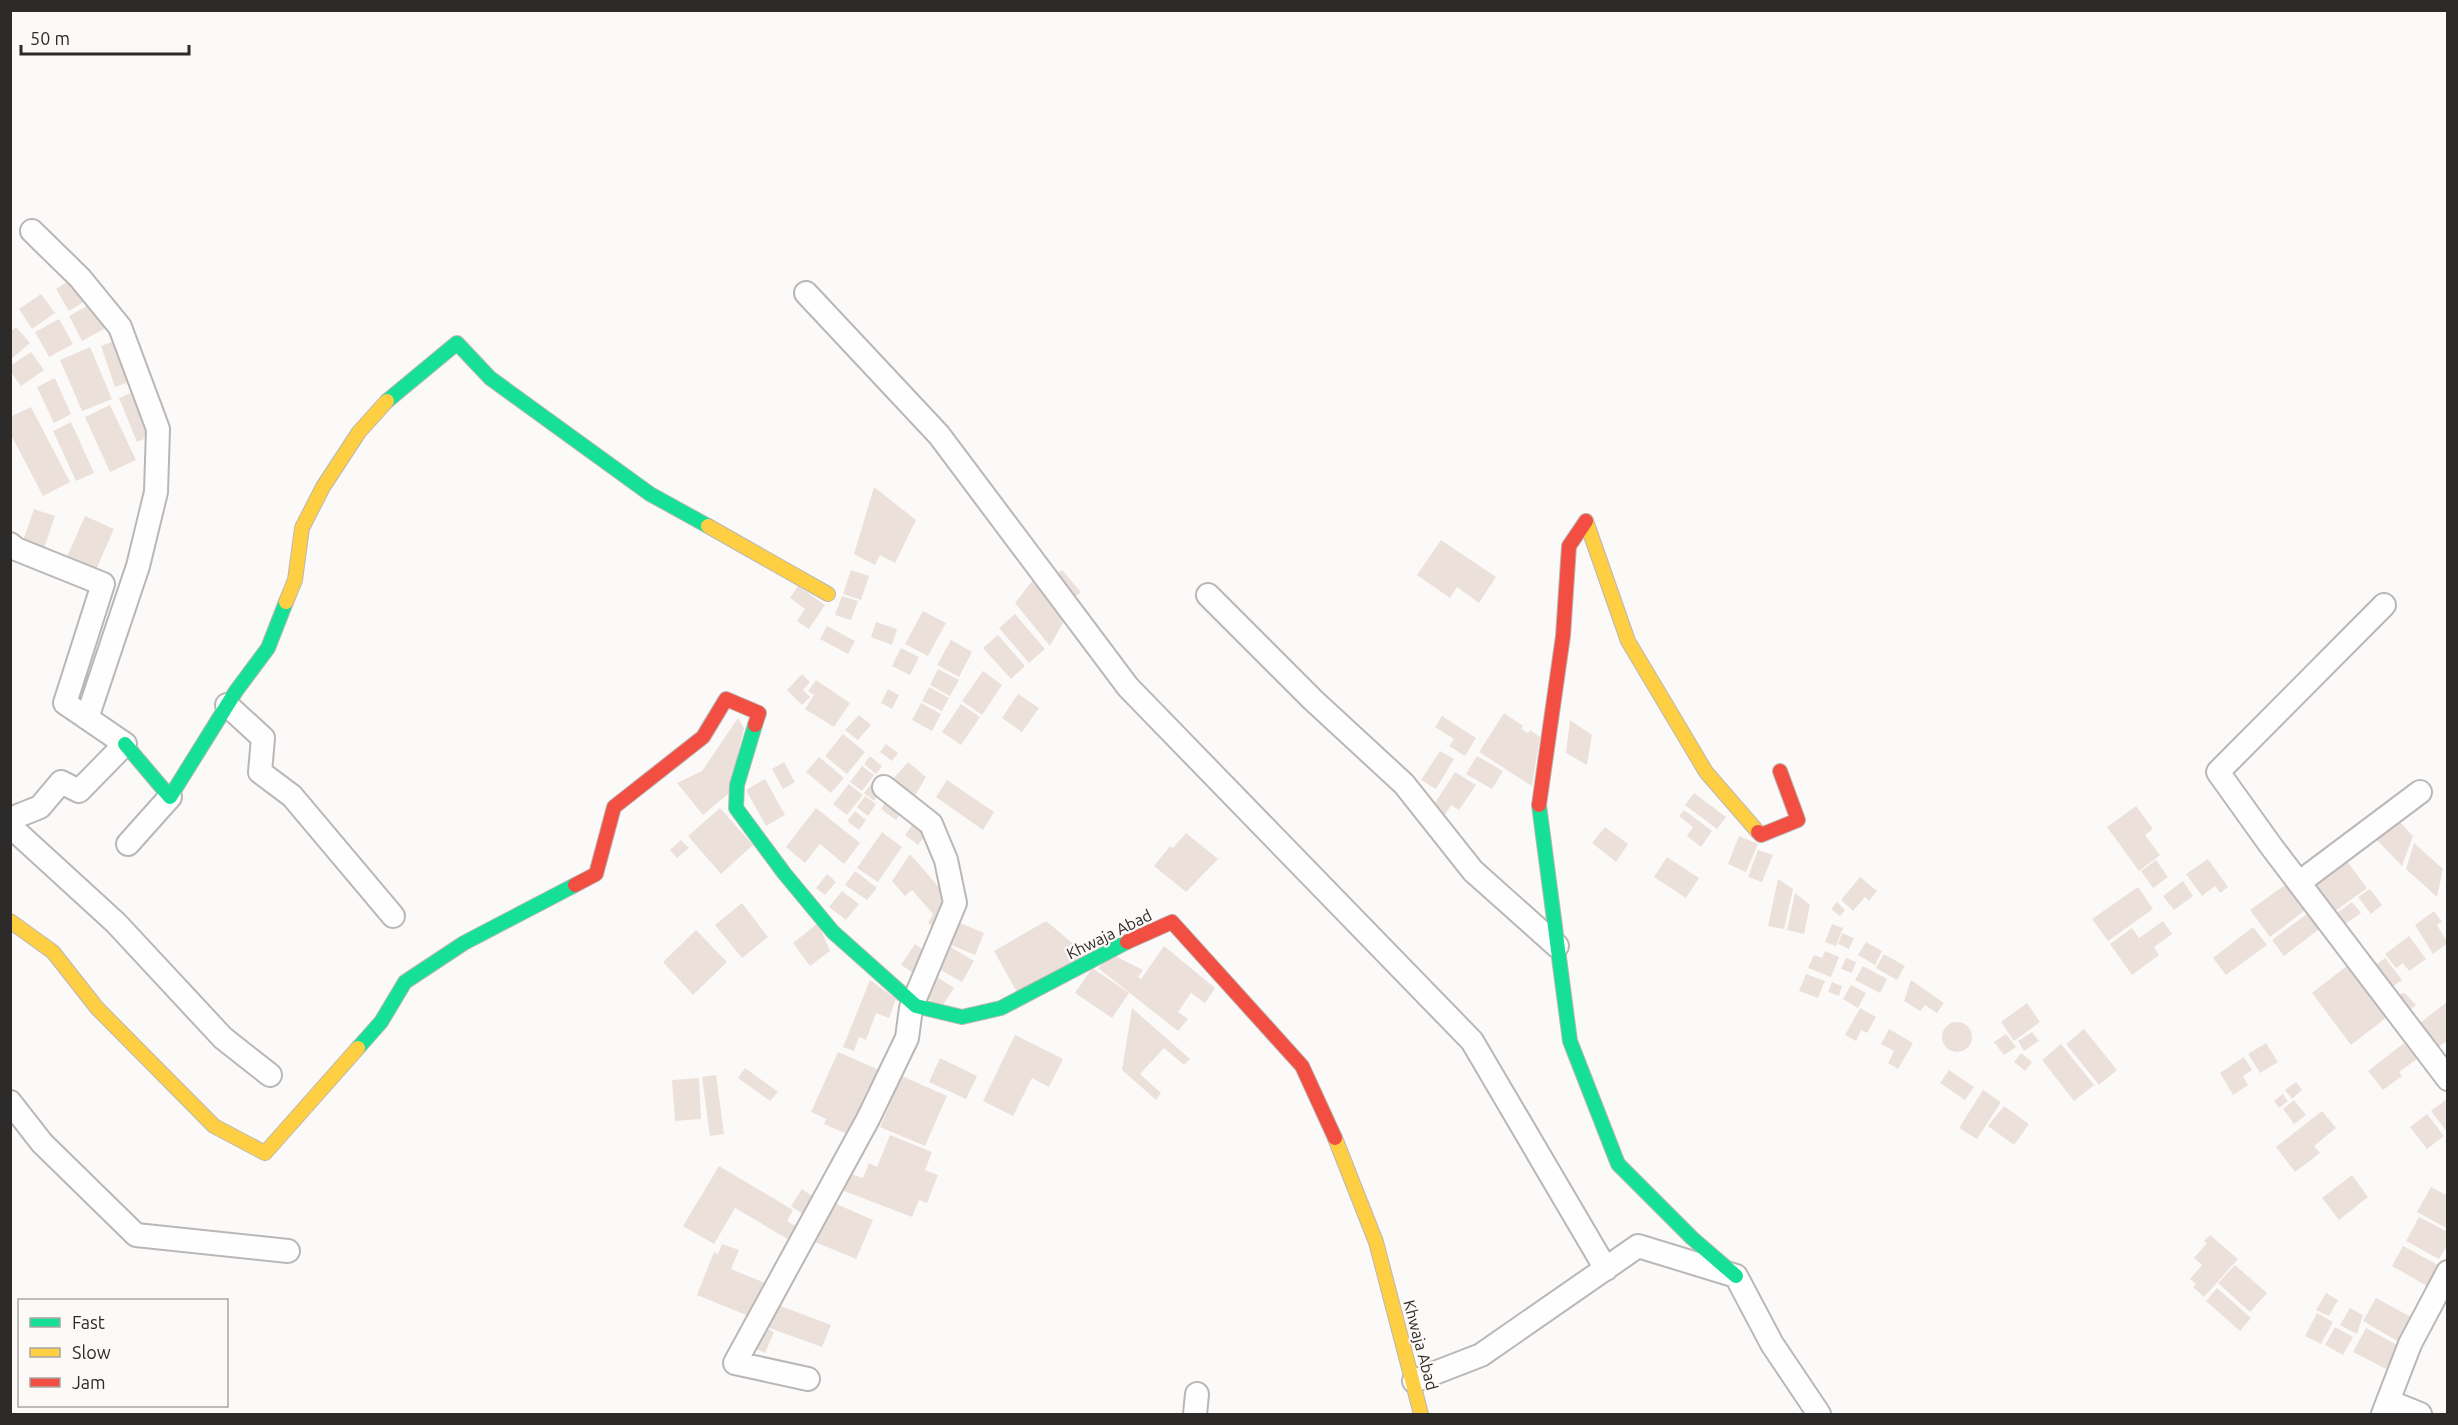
<svg xmlns="http://www.w3.org/2000/svg" width="2458" height="1425" font-family="Ubuntu,sans-serif">
<style>
.building{fill:#ece0da}
.lines{fill:none;stroke-linecap:round;stroke-linejoin:round}
.street-casing{stroke:#b9b7b7;stroke-width:26}
.fast-casing{stroke:#b9b7b7;stroke-width:16}
.slow-casing{stroke:#b9b7b7;stroke-width:16}
.jam-casing{stroke:#b9b7b7;stroke-width:16}
.street{stroke:#fffefe;stroke-width:22}
.fast{stroke:#16e098;stroke-width:14}
.slow{stroke:#ffcf43;stroke-width:14}
.jam{stroke:#f24e42;stroke-width:14}
.labels{text-anchor:middle;dominant-baseline:central;stroke-width:4.5;stroke-linejoin:round;paint-order:stroke}
.street-label{font-size:16px;fill:#2c2b2a;stroke:#fdf9f7}
</style>
<rect width="100%" height="100%" fill="#fcfaf8"/>
<!-- building -->
<path class="building" d="M 75,277 L 88,299 L 69,311 L 56,289 Z
M 41,294 L 55,313 L 32,329 L 19,309 Z
M 98,300 L 111,325 L 82,341 L 69,316 Z
M 59,319 L 73,344 L 49,357 L 35,332 Z
M 16,327 L 30,343 L 10,360 L 10,332 Z
M 120,339 L 135,380 L 115,387 L 101,346 Z
M 90,347 L 112,399 L 82,411 L 60,360 Z
M 31,352 L 44,370 L 21,386 L 10,371 L 10,366 Z
M 55,378 L 71,414 L 54,423 L 37,387 Z
M 137,390 L 155,434 L 137,442 L 119,398 Z
M 110,405 L 136,460 L 110,472 L 85,417 Z
M 31,407 L 70,482 L 43,496 L 10,433 L 10,417 Z
M 71,422 L 94,473 L 76,481 L 53,431 Z
M 874,487 L 916,520 L 895,563 L 880,555 L 875,565 L 854,554 Z
M 34,509 L 55,516 L 44,548 L 23,541 Z
M 85,516 L 114,529 L 95,572 L 66,559 Z
M 1441,540 L 1496,577 L 1479,603 L 1457,587 L 1450,598 L 1417,575 Z
M 851,570 L 869,576 L 861,600 L 843,594 Z
M 1062,570 L 1081,592 L 1069,602 L 1050,580 Z
M 1036,576 L 1068,614 L 1050,646 L 1015,603 Z
M 798,586 L 825,605 L 809,629 L 797,621 L 805,609 L 790,598 Z
M 842,596 L 858,601 L 851,620 L 835,615 Z
M 923,611 L 946,623 L 928,656 L 905,644 Z
M 1015,614 L 1045,649 L 1029,663 L 999,628 Z
M 876,622 L 897,629 L 892,645 L 871,637 Z
M 827,626 L 855,641 L 848,654 L 820,639 Z
M 998,635 L 1025,666 L 1011,679 L 983,648 Z
M 951,640 L 972,652 L 959,677 L 937,665 Z
M 901,648 L 919,657 L 910,675 L 892,666 Z
M 938,669 L 959,680 L 950,696 L 930,685 Z
M 983,671 L 1002,685 L 982,715 L 962,701 Z
M 802,674 L 810,682 L 803,690 L 810,697 L 802,705 L 787,690 Z
M 816,680 L 850,703 L 834,727 L 805,709 L 814,695 L 808,691 Z
M 929,687 L 949,698 L 942,711 L 922,701 Z
M 888,689 L 899,695 L 892,709 L 881,703 Z
M 1018,694 L 1039,708 L 1022,732 L 1002,718 Z
M 921,703 L 941,714 L 932,731 L 912,720 Z
M 961,704 L 980,717 L 961,745 L 942,732 Z
M 1504,713 L 1523,726 L 1521,729 L 1528,733 L 1530,730 L 1540,737 L 1532,786 L 1479,752 Z
M 859,715 L 871,725 L 858,740 L 845,730 Z
M 1442,716 L 1476,738 L 1465,756 L 1449,746 L 1454,739 L 1435,727 Z
M 738,718 L 744,728 L 729,793 L 703,815 L 677,783 L 702,771 Z
M 1570,720 L 1592,735 L 1587,765 L 1566,753 Z
M 843,734 L 865,752 L 847,774 L 825,756 Z
M 886,744 L 898,753 L 892,761 L 880,752 Z
M 1440,751 L 1454,759 L 1436,789 L 1421,780 Z
M 870,756 L 882,766 L 876,774 L 864,764 Z
M 1477,756 L 1503,771 L 1492,789 L 1466,774 Z
M 819,757 L 844,778 L 831,793 L 806,772 Z
M 784,762 L 795,782 L 783,789 L 772,769 Z
M 908,762 L 926,777 L 913,799 L 894,778 Z
M 862,766 L 874,775 L 862,791 L 850,782 Z
M 1455,772 L 1476,785 L 1459,810 L 1451,805 L 1445,815 L 1433,806 Z
M 765,779 L 785,815 L 766,826 L 746,790 Z
M 947,780 L 994,812 L 983,830 L 936,797 Z
M 849,784 L 863,795 L 847,815 L 833,804 Z
M 871,784 L 881,791 L 874,801 L 864,793 Z
M 1694,793 L 1726,817 L 1717,829 L 1685,805 Z
M 865,796 L 876,804 L 868,816 L 857,807 Z
M 889,797 L 905,808 L 896,820 L 881,809 Z
M 2136,806 L 2153,829 L 2145,835 L 2160,855 L 2139,871 L 2107,827 Z
M 720,808 L 753,845 L 721,874 L 688,836 Z
M 816,808 L 860,843 L 844,864 L 820,844 L 805,863 L 786,847 Z
M 1684,810 L 1712,831 L 1701,847 L 1687,836 L 1693,827 L 1679,816 Z
M 855,811 L 866,820 L 859,830 L 847,821 Z
M 2395,817 L 2413,836 L 2402,866 L 2374,837 Z
M 916,820 L 929,830 L 918,845 L 905,835 Z
M 1605,827 L 1628,844 L 1616,862 L 1592,843 Z
M 882,832 L 902,847 L 878,882 L 857,868 Z
M 1186,833 L 1218,859 L 1186,892 L 1154,866 L 1170,846 L 1173,848 Z
M 1739,836 L 1758,844 L 1746,872 L 1728,864 Z
M 681,840 L 689,848 L 677,858 L 670,850 Z
M 2414,843 L 2443,869 L 2437,897 L 2406,869 Z
M 1758,850 L 1773,855 L 1762,882 L 1748,877 Z
M 910,854 L 951,901 L 938,930 L 928,923 L 933,914 L 912,890 L 905,896 L 892,881 Z
M 1667,857 L 1699,878 L 1686,898 L 1654,877 Z
M 2208,859 L 2228,887 L 2220,893 L 2215,886 L 2202,896 L 2186,874 Z
M 2156,860 L 2168,877 L 2153,888 L 2141,871 Z
M 2346,860 L 2367,888 L 2330,915 L 2310,888 Z
M 855,871 L 877,888 L 867,900 L 845,885 Z
M 827,874 L 836,882 L 825,895 L 816,888 Z
M 1860,877 L 1877,891 L 1869,901 L 1865,897 L 1853,911 L 1841,900 Z
M 1778,879 L 1793,889 L 1784,929 L 1768,926 Z
M 2183,881 L 2193,896 L 2174,910 L 2163,896 Z
M 2289,882 L 2308,908 L 2270,937 L 2250,910 Z
M 2138,887 L 2153,909 L 2108,941 L 2092,919 Z
M 2370,889 L 2382,905 L 2371,914 L 2358,897 Z
M 842,891 L 859,904 L 846,920 L 829,907 Z
M 1795,893 L 1810,905 L 1804,934 L 1787,930 Z
M 1837,902 L 1845,910 L 1840,916 L 1831,909 Z
M 2352,902 L 2361,913 L 2341,927 L 2333,916 Z
M 742,903 L 768,937 L 742,958 L 715,925 Z
M 2311,911 L 2322,927 L 2284,956 L 2272,940 Z
M 2434,911 L 2442,922 L 2437,925 L 2448,943 L 2433,954 L 2415,925 Z
M 1046,921 L 1088,956 L 1018,994 L 994,951 Z
M 2163,921 L 2172,934 L 2154,947 L 2159,955 L 2132,975 L 2110,944 L 2132,928 L 2139,938 Z
M 958,922 L 984,933 L 975,955 L 949,944 Z
M 818,923 L 830,951 L 810,966 L 793,943 Z
M 1832,924 L 1843,928 L 1836,946 L 1825,942 Z
M 2253,927 L 2267,945 L 2226,975 L 2213,958 Z
M 696,930 L 727,962 L 693,995 L 663,962 Z
M 1842,933 L 1854,938 L 1849,949 L 1838,944 Z
M 2409,936 L 2426,959 L 2409,971 L 2403,963 L 2396,968 L 2385,954 Z
M 1866,942 L 1882,951 L 1875,965 L 1858,955 Z
M 915,944 L 928,953 L 915,974 L 901,965 Z
M 949,946 L 974,961 L 962,982 L 937,968 Z
M 1164,946 L 1215,988 L 1205,1003 L 1191,993 L 1178,1012 L 1188,1019 L 1178,1031 L 1098,968 L 1113,955 L 1143,970 L 1138,977 L 1141,979 Z
M 1825,951 L 1839,957 L 1831,977 L 1808,968 L 1814,955 L 1822,958 Z
M 1884,954 L 1905,966 L 1897,980 L 1876,968 Z
M 1846,958 L 1856,962 L 1852,973 L 1841,969 Z
M 2385,958 L 2402,980 L 2389,989 L 2373,967 Z
M 2352,962 L 2391,1014 L 2351,1045 L 2312,993 Z
M 1863,966 L 1887,979 L 1880,993 L 1855,980 Z
M 1092,968 L 1129,993 L 1112,1018 L 1075,993 Z
M 1806,974 L 1825,981 L 1818,998 L 1799,991 Z
M 934,975 L 954,988 L 941,1008 L 921,994 Z
M 870,980 L 896,999 L 889,1018 L 876,1013 L 866,1040 L 859,1037 L 854,1051 L 843,1047 Z
M 1911,980 L 1944,1003 L 1937,1013 L 1925,1005 L 1920,1011 L 1904,1001 Z
M 1832,982 L 1842,986 L 1839,996 L 1828,992 Z
M 1851,985 L 1866,993 L 1858,1008 L 1843,999 Z
M 2405,993 L 2416,1005 L 2404,1015 L 2388,996 Z
M 2448,1001 L 2448,1040 L 2433,1051 L 2415,1027 Z
M 2027,1003 L 2040,1022 L 2014,1041 L 2001,1022 Z
M 1132,1008 L 1190,1059 L 1184,1065 L 1164,1048 L 1140,1074 L 1161,1093 L 1156,1100 L 1122,1070 Z
M 1860,1008 L 1876,1017 L 1867,1033 L 1861,1030 L 1856,1041 L 1845,1035 Z
M1942 1037a15 15 0 1 1 30 0a15 15 0 1 1-30 0Z
M 1889,1029 L 1913,1043 L 1898,1069 L 1888,1063 L 1894,1051 L 1881,1044 Z
M 2084,1029 L 2117,1070 L 2099,1085 L 2066,1044 Z
M 2032,1032 L 2039,1041 L 2024,1051 L 2018,1041 Z
M 2006,1034 L 2016,1047 L 2004,1055 L 1994,1042 Z
M 1015,1035 L 1063,1059 L 1049,1087 L 1032,1078 L 1013,1116 L 983,1101 Z
M 2266,1043 L 2278,1062 L 2260,1073 L 2248,1054 Z
M 2404,1043 L 2417,1059 L 2399,1072 L 2402,1076 L 2383,1090 L 2368,1071 Z
M 2061,1044 L 2094,1085 L 2074,1101 L 2042,1060 Z
M 838,1052 L 884,1072 L 876,1090 L 869,1086 L 847,1134 L 824,1124 L 826,1119 L 811,1112 Z
M 2021,1053 L 2032,1062 L 2025,1071 L 2014,1062 Z
M 2244,1057 L 2252,1070 L 2243,1076 L 2248,1085 L 2233,1095 L 2220,1073 Z
M 940,1058 L 977,1076 L 966,1099 L 929,1082 Z
M 745,1068 L 778,1092 L 770,1101 L 738,1078 Z
M 1949,1070 L 1974,1087 L 1965,1100 L 1940,1083 Z
M 716,1075 L 724,1134 L 710,1136 L 702,1077 Z
M 902,1076 L 947,1096 L 925,1146 L 880,1127 Z
M 699,1078 L 701,1119 L 675,1121 L 672,1080 Z
M 2296,1082 L 2302,1090 L 2292,1099 L 2285,1090 Z
M 1983,1090 L 2001,1102 L 1977,1139 L 1959,1128 Z
M 2283,1094 L 2288,1101 L 2279,1108 L 2274,1101 Z
M 2448,1098 L 2448,1133 L 2431,1111 Z
M 2294,1100 L 2306,1115 L 2294,1124 L 2283,1109 Z
M 2004,1106 L 2029,1124 L 2014,1145 L 1988,1126 Z
M 2322,1111 L 2336,1128 L 2314,1146 L 2320,1153 L 2295,1172 L 2276,1147 Z
M 2427,1114 L 2444,1136 L 2427,1149 L 2410,1127 Z
M 890,1135 L 932,1152 L 925,1170 L 938,1175 L 927,1203 L 919,1200 L 912,1217 L 839,1189 L 846,1172 L 863,1178 L 869,1163 L 877,1167 Z
M 719,1166 L 793,1210 L 787,1221 L 799,1228 L 791,1241 L 735,1208 L 714,1244 L 683,1226 Z
M 2352,1175 L 2368,1197 L 2339,1220 L 2322,1198 Z
M 2431,1187 L 2448,1196 L 2448,1229 L 2417,1212 Z
M 802,1189 L 819,1201 L 808,1218 L 791,1206 Z
M 832,1202 L 873,1220 L 856,1259 L 815,1242 Z
M 2419,1217 L 2448,1232 L 2448,1244 L 2439,1259 L 2406,1241 Z
M 2210,1235 L 2238,1259 L 2204,1297 L 2193,1287 L 2196,1284 L 2190,1279 L 2202,1265 L 2194,1258 L 2207,1243 L 2204,1241 Z
M 722,1244 L 739,1250 L 731,1269 L 765,1283 L 751,1317 L 697,1295 L 714,1252 L 718,1254 Z
M 2403,1246 L 2438,1265 L 2427,1286 L 2392,1266 Z
M 2235,1265 L 2267,1293 L 2250,1312 L 2218,1283 Z
M 2217,1288 L 2251,1318 L 2240,1331 L 2206,1301 Z
M 2326,1293 L 2338,1300 L 2329,1316 L 2316,1310 Z
M 2376,1298 L 2413,1318 L 2399,1342 L 2363,1321 Z
M 773,1303 L 831,1325 L 822,1347 L 764,1326 Z
M 2350,1308 L 2363,1315 L 2357,1334 L 2340,1325 Z
M 2317,1313 L 2333,1322 L 2321,1344 L 2305,1336 Z
M 762,1326 L 774,1332 L 765,1353 L 752,1347 Z
M 2335,1327 L 2353,1337 L 2343,1355 L 2325,1345 Z
M 2366,1328 L 2401,1347 L 2388,1370 L 2353,1352 Z"/>
<g class="lines">
<!-- street casing -->
<g class="street-casing">
<path id="street" d="M 32,231 L 80,278 L 120,327 L 158,429 L 156,492 L 138,566 L 87,718
M 806,293 L 939,435 L 1128,687 L 1472,1041 L 1606,1269
M 10,544 L 16,549 L 103,584 L 65,703 L 125,744 L 79,791 L 61,782 L 40,807 L 10,819
M 1208,595 L 1313,700 L 1404,784 L 1473,871 L 1557,946
M 2384,605 L 2218,772 L 2271,846 L 2448,1079
M 227,705 L 263,738 L 260,772 L 292,796 L 393,916
M 10,826 L 116,923 L 223,1038 L 270,1075
M 128,844 L 170,797
M 2300,882 L 2420,792
M 10,1102 L 42,1143 L 136,1235 L 288,1251
M 808,1379 L 735,1363 L 868,1119 L 907,1038 L 911,1008 L 955,903 L 946,860 L 931,824 L 884,787
M 1414,1381 L 1481,1355 L 1638,1246 L 1736,1276 L 1772,1344 L 1819,1414
M 2388,1401 L 2420,1414
M 1195,1414 L 1197,1394
M 2383,1414 L 2410,1344 L 2448,1272"/>
</g>
<!-- fast casing -->
<g class="fast-casing">
<path id="fast" d="M 387,401 L 457,343 L 490,378 L 650,494 L 708,526
M 755,725 L 737,785 L 736,808 L 784,873 L 833,932 L 916,1006 L 962,1017 L 1001,1008 L 1127,942
M 125,744 L 170,797 L 236,691 L 268,648 L 286,602
M 1539,805 L 1570,1041 L 1618,1164 L 1692,1238 L 1736,1276
M 358,1048 L 381,1022 L 405,982 L 464,943 L 575,885"/>
</g>
<!-- slow casing -->
<g class="slow-casing">
<path id="slow" d="M 1586,521 L 1628,641 L 1706,772 L 1758,832
M 708,526 L 828,594
M 286,602 L 295,580 L 302,528 L 323,487 L 359,432 L 387,401
M 10,921 L 53,952 L 97,1008 L 214,1126 L 265,1153 L 358,1048
M 1335,1138 L 1376,1242 L 1421,1414"/>
</g>
<!-- jam casing -->
<g class="jam-casing">
<path id="jam" d="M 1539,805 L 1563,636 L 1569,546 L 1586,521
M 1758,832 L 1761,835 L 1798,820 L 1780,771
M 575,885 L 596,874 L 614,807 L 703,737 L 726,699 L 759,713 L 755,725
M 1127,942 L 1172,922 L 1302,1066 L 1335,1138"/>
</g>
<!-- street -->
<use href="#street" class="street"/>
<!-- fast -->
<use href="#fast" class="fast"/>
<!-- slow -->
<use href="#slow" class="slow"/>
<!-- jam -->
<use href="#jam" class="jam"/>
</g>
<g class="labels">
<!-- street labels -->
<g class="street-label">
<text transform="translate(1109 934) rotate(-26)">Khwaja Abad</text>
<text transform="translate(1421 1345) rotate(75)">Khwaja Abad</text>
</g>
</g>
<!-- border -->
<rect width="2458" height="1425" fill="none" stroke="#2c2b2a" stroke-width="24"/>
<!-- legend -->
<rect x="18" y="1299" width="210" height="108" fill="#fdf9f7" stroke="#a9a7a5" stroke-width="1.5"/>
<rect x="30" y="1318" width="30" height="9" fill="#16e098" stroke="#a9a7a5" stroke-width="1.5"/>
<text x="72" y="1329" font-size="18" fill="#2c2b2a">Fast</text>
<rect x="30" y="1348" width="30" height="9" fill="#ffcf43" stroke="#a9a7a5" stroke-width="1.5"/>
<text x="72" y="1359" font-size="18" fill="#2c2b2a">Slow</text>
<rect x="30" y="1378" width="30" height="9" fill="#f24e42" stroke="#a9a7a5" stroke-width="1.5"/>
<text x="72" y="1389" font-size="18" fill="#2c2b2a">Jam</text>
<!-- scale -->
<path d="M21 45v9h168v-9" fill="none" stroke="#2c2b2a" stroke-width="3"/>
<text x="30" y="45" font-size="18" fill="#2c2b2a" stroke="#fdf9f7" stroke-width="4.5" paint-order="stroke">50 m</text>
</svg>
